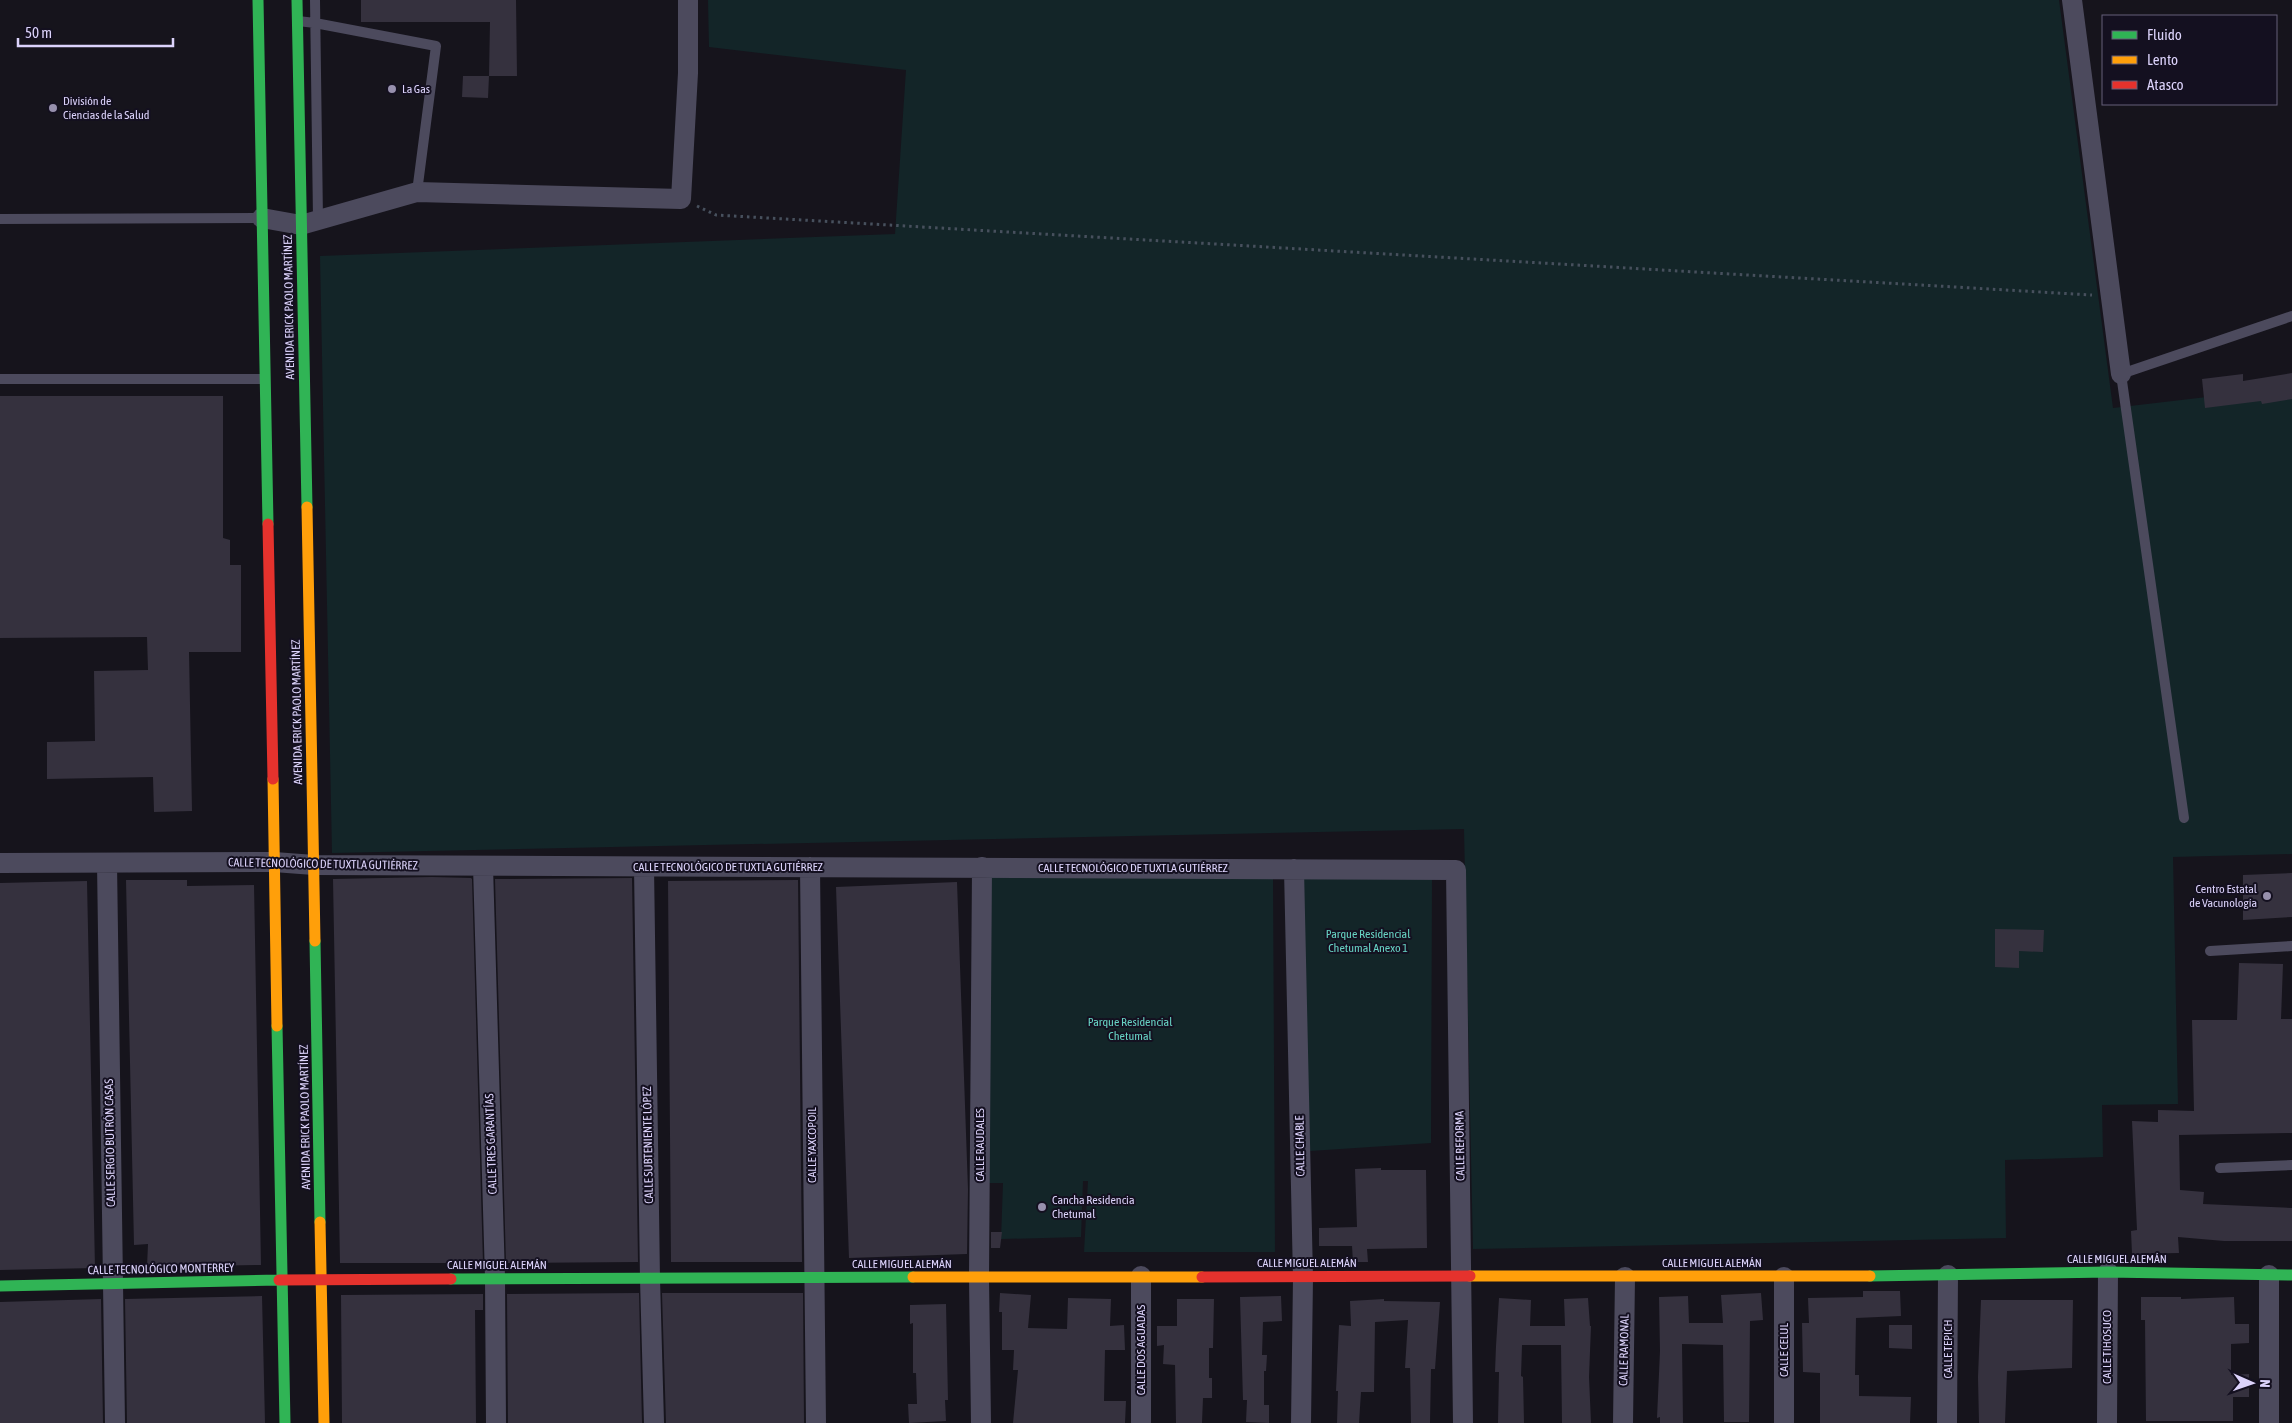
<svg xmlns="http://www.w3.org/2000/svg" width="2292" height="1423" font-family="'Asap Condensed',sans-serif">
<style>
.green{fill:#132528}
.building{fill:#35313e}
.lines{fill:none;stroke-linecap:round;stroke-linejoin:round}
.path{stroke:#47505d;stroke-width:3;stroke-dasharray:2.5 4;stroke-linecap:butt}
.lane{stroke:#4c4a5d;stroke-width:10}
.street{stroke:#4c4a5d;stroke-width:20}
.fast{stroke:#30b455;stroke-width:11}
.slow{stroke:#ff9f0a;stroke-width:11}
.jam{stroke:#e5322d;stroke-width:11}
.poi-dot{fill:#9790ad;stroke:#141020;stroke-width:2}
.labels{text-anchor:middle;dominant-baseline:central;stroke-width:4;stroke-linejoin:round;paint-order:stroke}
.poi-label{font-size:12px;fill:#dcd3fb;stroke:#141020;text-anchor:start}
.street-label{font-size:12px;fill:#dcd3fb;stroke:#141020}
.park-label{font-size:12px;fill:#67d3c4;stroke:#141020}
</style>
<rect width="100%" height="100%" fill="#16141c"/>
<!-- green -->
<path class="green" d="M 708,0 L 2059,0 L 2113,408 L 2292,387 L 2292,854 L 2173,857 L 2178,1104 L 2102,1105 L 2103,1157 L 2005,1160 L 2006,1238 L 1473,1249 L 1464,829 L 332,853 L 320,256 L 895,234 L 906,70 L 709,47 Z
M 987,873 L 1273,877 L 1275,1252 L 1084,1252 L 1088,1181 L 1083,1181 L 1081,1237 L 1001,1239 L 1003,1183 L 986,1183 Z
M 1302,875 L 1432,876 L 1431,1143 L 1310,1151 Z"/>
<!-- building -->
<path class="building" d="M 361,0 L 516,0 L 517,76 L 489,76 L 490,22 L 361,22 Z
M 463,76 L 489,76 L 488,98 L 462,97 Z
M 2292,373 L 2292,399 L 2262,404 L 2261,401 L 2205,408 L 2202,379 L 2243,374 L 2243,381 Z
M 0,396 L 223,396 L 223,538 L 230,540 L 230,565 L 241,565 L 241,652 L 189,652 L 192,811 L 154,812 L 153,777 L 47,779 L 47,742 L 95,741 L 94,671 L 148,670 L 147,637 L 0,638 Z
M 2292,873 L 2292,917 L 2243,920 L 2243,875 Z
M 432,877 L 471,878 L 472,879 L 483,1263 L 340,1263 L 333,879 Z
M 632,878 L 638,1262 L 506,1263 L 495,879 Z
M 126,880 L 187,880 L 187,886 L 254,885 L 261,1265 L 147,1267 L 148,1244 L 134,1245 Z
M 798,880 L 802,1262 L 671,1262 L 668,881 Z
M 87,881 L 95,1268 L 0,1270 L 0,883 Z
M 957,882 L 968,1189 L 967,1254 L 849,1258 L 836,887 Z
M 1995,929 L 2044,930 L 2043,952 L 2019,951 L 2019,968 L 1995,967 Z
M 2239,963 L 2283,964 L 2281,1019 L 2292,1019 L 2292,1133 L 2179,1135 L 2180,1190 L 2204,1192 L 2203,1204 L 2292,1208 L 2292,1241 L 2224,1241 L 2178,1237 L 2179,1253 L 2132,1254 L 2131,1231 L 2137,1230 L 2132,1121 L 2158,1122 L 2158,1110 L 2194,1111 L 2192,1020 L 2237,1020 Z
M 1381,1168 L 1381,1170 L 1426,1170 L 1427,1248 L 1367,1249 L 1368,1262 L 1353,1262 L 1352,1246 L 1319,1246 L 1319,1228 L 1357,1227 L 1355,1169 Z
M 991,1232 L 1002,1232 L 1000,1248 L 991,1248 Z
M 1863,1291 L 1900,1291 L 1901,1316 L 1856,1318 L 1855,1375 L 1859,1375 L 1859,1396 L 1911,1397 L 1910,1423 L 1820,1423 L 1820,1373 L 1803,1372 L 1802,1323 L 1809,1323 L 1808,1298 L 1863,1297 Z
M 639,1293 L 642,1423 L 508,1423 L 507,1294 Z
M 662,1293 L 803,1293 L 804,1423 L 666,1423 Z
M 1000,1293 L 1031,1295 L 1028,1328 L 1067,1329 L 1068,1298 L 1111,1299 L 1110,1326 L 1124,1325 L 1125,1350 L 1105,1350 L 1104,1401 L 1126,1401 L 1125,1423 L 1013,1423 L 1018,1370 L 1013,1370 L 1014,1350 L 1002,1350 L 1002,1312 L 999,1312 Z
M 1761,1293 L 1763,1320 L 1750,1321 L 1749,1422 L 1724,1422 L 1723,1345 L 1682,1344 L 1683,1423 L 1660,1423 L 1660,1417 L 1657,1418 L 1660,1351 L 1659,1297 L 1688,1296 L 1689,1323 L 1723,1323 L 1721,1295 Z
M 483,1294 L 483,1310 L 475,1310 L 476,1423 L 342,1423 L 341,1295 Z
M 262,1296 L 265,1423 L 127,1423 L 125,1299 Z
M 1281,1296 L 1282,1321 L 1263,1322 L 1262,1355 L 1267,1355 L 1266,1371 L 1264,1371 L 1264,1405 L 1269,1405 L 1269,1423 L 1246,1422 L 1247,1400 L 1243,1400 L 1240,1297 Z
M 2141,1297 L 2181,1297 L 2181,1299 L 2234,1297 L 2235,1324 L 2249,1324 L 2249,1343 L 2231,1344 L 2231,1375 L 2249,1374 L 2249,1397 L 2233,1397 L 2233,1421 L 2146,1421 L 2145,1320 L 2141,1320 Z
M 1499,1298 L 1531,1300 L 1530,1326 L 1565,1326 L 1564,1299 L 1588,1298 L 1590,1326 L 1591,1326 L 1589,1377 L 1591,1423 L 1562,1423 L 1561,1345 L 1522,1345 L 1521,1376 L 1523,1377 L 1524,1423 L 1498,1423 L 1499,1372 L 1495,1372 L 1496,1346 Z
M 101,1299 L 103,1423 L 0,1423 L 0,1302 Z
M 1177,1299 L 1214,1299 L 1213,1348 L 1209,1348 L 1209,1378 L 1212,1378 L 1212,1398 L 1203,1398 L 1202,1423 L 1176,1423 L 1175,1365 L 1163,1364 L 1164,1345 L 1157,1346 L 1157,1326 L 1177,1326 Z
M 1384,1299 L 1384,1301 L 1440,1302 L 1435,1369 L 1431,1369 L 1430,1423 L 1411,1423 L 1410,1368 L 1405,1368 L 1408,1320 L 1375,1322 L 1374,1392 L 1361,1392 L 1359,1423 L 1337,1423 L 1338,1391 L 1336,1391 L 1339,1325 L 1351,1326 L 1350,1301 Z
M 1981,1300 L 2073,1300 L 2072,1368 L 2007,1371 L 2005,1423 L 1979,1423 L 1978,1377 Z
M 946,1304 L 948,1400 L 945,1400 L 946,1421 L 909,1423 L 908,1404 L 917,1404 L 916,1373 L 913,1373 L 913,1323 L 910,1324 L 910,1305 Z
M 1889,1325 L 1912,1325 L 1912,1349 L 1889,1348 Z"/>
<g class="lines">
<!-- path -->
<path class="path" d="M 697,206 L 716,215 L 2092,295"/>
<!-- lane -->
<path class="lane" d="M 315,0 L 318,219
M 298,21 L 315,23 L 436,46 L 417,192
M 0,219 L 261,218
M 0,379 L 264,379
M 2184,818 L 2121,374 L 2292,316
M 2210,951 L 2292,946
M 2220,1168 L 2292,1165"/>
<!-- street -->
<path class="street" d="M 2072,0 L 2121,374
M 262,218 L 301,225 L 417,192 L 681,199 L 688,73 L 688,0
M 0,863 L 274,862 L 314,865 L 1456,870 L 1463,1423
M 107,863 L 115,1423
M 483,866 L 495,1278 L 496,1423
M 644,867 L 650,1279 L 654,1423
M 810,867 L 816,1423
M 1294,869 L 1303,1278 L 1301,1423
M 1141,1276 L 1141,1423
M 1784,1277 L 1784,1423
M 981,1423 L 979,1278 L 982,867
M 1623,1423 L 1625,1277
M 1947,1423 L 1948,1275
M 2107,1423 L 2108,1272
M 2269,1423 L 2269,1275"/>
<!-- fast -->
<path class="fast" d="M 258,0 L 268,524
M 297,0 L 307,507
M 315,941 L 320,1222
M 277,1026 L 285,1423
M 1870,1276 L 2108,1272 L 2292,1275
M 451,1279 L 913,1277
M 0,1286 L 279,1280"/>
<!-- slow -->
<path class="slow" d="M 307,507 L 315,941
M 273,779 L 277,1026
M 320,1222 L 324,1423
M 1470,1276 L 1870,1276
M 913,1277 L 1202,1277"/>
<!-- jam -->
<path class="jam" d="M 268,524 L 273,779
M 1202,1277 L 1470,1276
M 279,1280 L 451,1279"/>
</g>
<!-- markers -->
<g class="poi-dot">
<circle cx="392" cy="89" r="5"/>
<circle cx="53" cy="108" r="5"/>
<circle cx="2267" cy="896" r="5"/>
<circle cx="1042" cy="1207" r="5"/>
</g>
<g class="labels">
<!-- poi labels -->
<g class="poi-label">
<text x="402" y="89">La Gas</text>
<text x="63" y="101">División de<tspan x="63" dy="14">Ciencias de la Salud</tspan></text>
<text x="2257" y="889" text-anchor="end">Centro Estatal<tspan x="2257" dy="14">de Vacunología</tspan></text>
<text x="1052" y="1200">Cancha Residencia<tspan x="1052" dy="14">Chetumal</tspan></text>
</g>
<!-- street labels -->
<g class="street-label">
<text transform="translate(289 307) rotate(-91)">AVENIDA ERICK PAOLO MARTÍNEZ</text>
<text transform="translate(297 712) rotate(-91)">AVENIDA ERICK PAOLO MARTÍNEZ</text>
<text transform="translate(323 864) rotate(1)">CALLE TECNOLÓGICO DE TUXTLA GUTIÉRREZ</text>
<text x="728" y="867">CALLE TECNOLÓGICO DE TUXTLA GUTIÉRREZ</text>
<text x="1133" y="868">CALLE TECNOLÓGICO DE TUXTLA GUTIÉRREZ</text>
<text transform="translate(305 1117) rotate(-91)">AVENIDA ERICK PAOLO MARTÍNEZ</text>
<text transform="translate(110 1143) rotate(-91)">CALLE SERGIO BUTRÓN CASAS</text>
<text transform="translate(491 1144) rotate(-92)">CALLE TRES GARANTÍAS</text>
<text transform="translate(648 1145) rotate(-91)">CALLE SUBTENIENTE LÓPEZ</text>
<text transform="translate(812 1145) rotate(-90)">CALLE YAXCOPOIL</text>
<text transform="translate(980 1145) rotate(-90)">CALLE RAUDALES</text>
<text transform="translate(1300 1146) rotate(-91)">CALLE CHABLE</text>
<text transform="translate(1460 1146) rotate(-91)">CALLE REFORMA</text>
<text x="2117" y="1259">CALLE MIGUEL ALEMÁN</text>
<text x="1307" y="1263">CALLE MIGUEL ALEMÁN</text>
<text x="1712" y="1263">CALLE MIGUEL ALEMÁN</text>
<text x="902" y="1264">CALLE MIGUEL ALEMÁN</text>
<text x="497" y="1265">CALLE MIGUEL ALEMÁN</text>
<text transform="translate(161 1269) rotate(-1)">CALLE TECNOLÓGICO MONTERREY</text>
<text transform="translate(2107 1347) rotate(-90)">CALLE TIHOSUCO</text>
<text transform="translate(1948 1349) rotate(-90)">CALLE TEPICH</text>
<text transform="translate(1141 1350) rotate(-90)">CALLE DOS AGUADAS</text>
<text transform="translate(1624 1350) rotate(-89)">CALLE RAMONAL</text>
<text transform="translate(1784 1350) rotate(-90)">CALLE CELUL</text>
</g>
<!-- park labels -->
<g class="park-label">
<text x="1368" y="934">Parque Residencial<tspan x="1368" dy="14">Chetumal Anexo 1</tspan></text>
<text x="1130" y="1022">Parque Residencial<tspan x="1130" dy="14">Chetumal</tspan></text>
</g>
</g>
<!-- legend -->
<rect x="2102" y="15" width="175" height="90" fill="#141020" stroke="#645e78"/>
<rect x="2112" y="31" width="25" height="8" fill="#30b455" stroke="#645e78"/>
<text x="2147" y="40" font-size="15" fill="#dcd3fb">Fluido</text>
<rect x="2112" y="56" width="25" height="8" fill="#ff9f0a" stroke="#645e78"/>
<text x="2147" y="65" font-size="15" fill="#dcd3fb">Lento</text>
<rect x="2112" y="81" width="25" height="8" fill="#e5322d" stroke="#645e78"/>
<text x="2147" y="90" font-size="15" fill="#dcd3fb">Atasco</text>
<!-- north arrow -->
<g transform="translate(2252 1383) rotate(92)" stroke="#141020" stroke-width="4" paint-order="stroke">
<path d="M0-4L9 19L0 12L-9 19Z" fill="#dcd3fb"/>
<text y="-8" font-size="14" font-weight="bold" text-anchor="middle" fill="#dcd3fb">N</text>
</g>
<!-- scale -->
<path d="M18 38v8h155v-8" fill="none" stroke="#dcd3fb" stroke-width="2.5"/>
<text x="25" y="38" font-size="15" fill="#dcd3fb" stroke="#141020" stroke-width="4" paint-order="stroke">50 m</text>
</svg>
